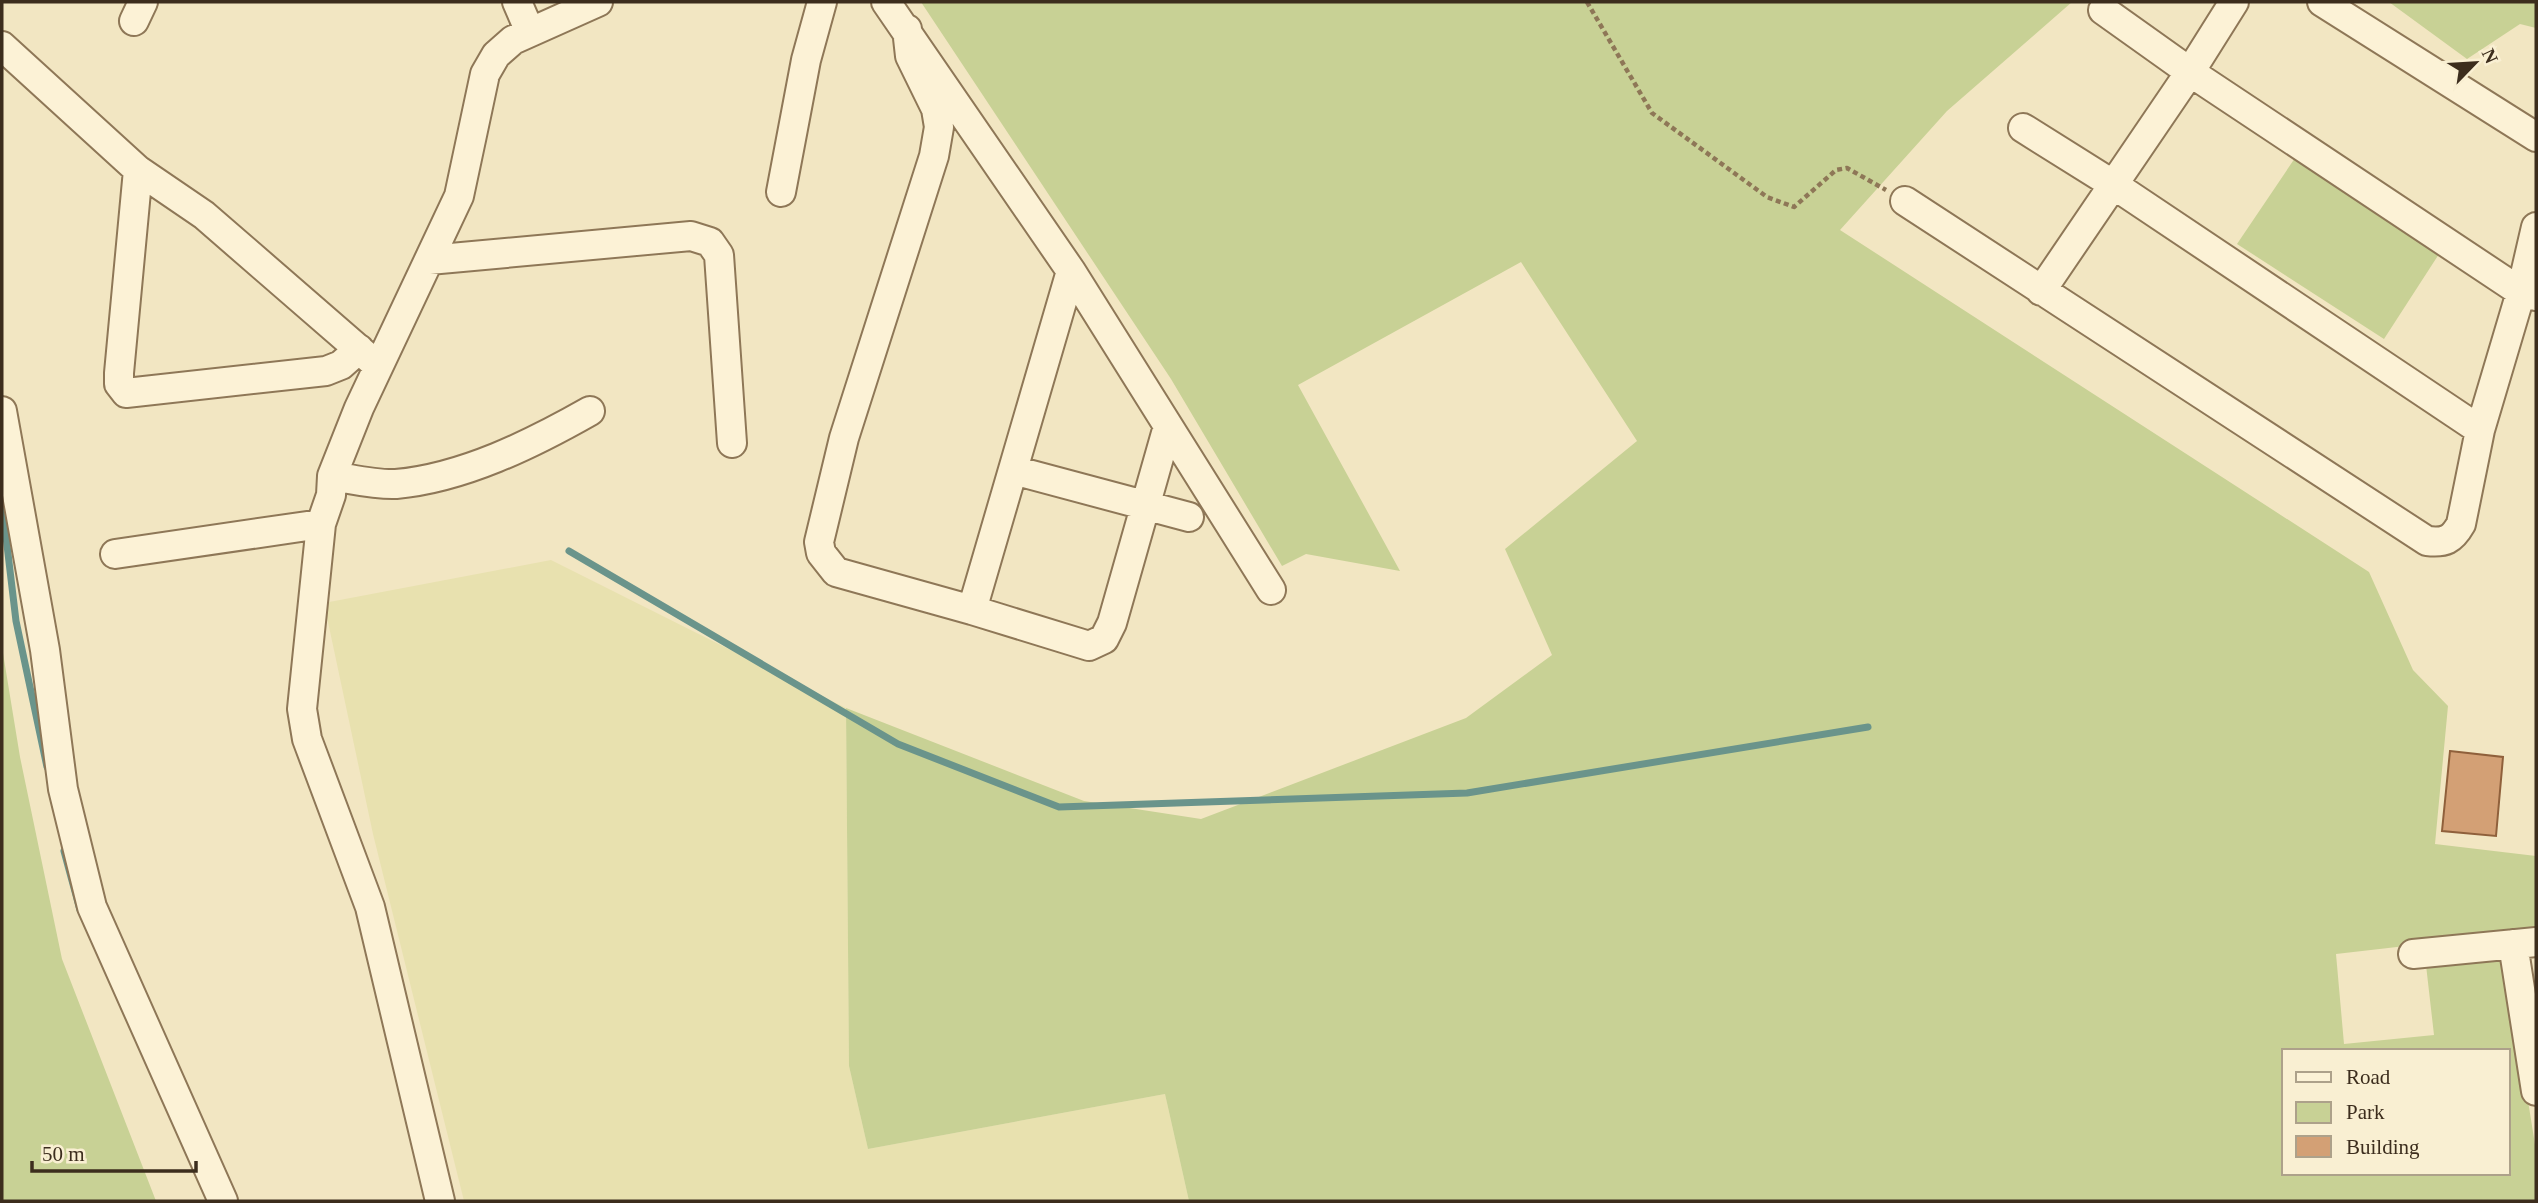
<svg xmlns="http://www.w3.org/2000/svg" width="2538" height="1203" font-family="'Times New Roman',serif">
<style>
.farmland{fill:#e8e1af}
.green{fill:#c8d195;fill-rule:evenodd}
.lines{fill:none;stroke-linecap:round;stroke-linejoin:round}
.stream{stroke:#6a948b;stroke-width:7}
.building{fill:#d3a075;stroke:#8f603b;stroke-width:2}
.minor-casing{stroke:#8e7757;stroke-width:32}
.path{stroke:#8e7757;stroke-width:4.5;stroke-dasharray:5 3.5;stroke-linecap:butt}
.minor{stroke:#fcf2d6;stroke-width:28}
</style>
<rect width="100%" height="100%" fill="#f2e6c2"/>
<!-- farmland -->
<path class="farmland" d="M 551,560 L 846,708 L 849,1066 L 868,1149 L 1165,1094 L 1189,1201 L 464,1201 L 373,834 L 324,603 Z"/>
<!-- green -->
<path class="green" d="M 921,2 L 2072,2 L 1947,111 L 1840,230 L 2369,572 L 2413,670 L 2448,706 L 2435,844 L 2536,856 L 2536,931 L 2336,954 L 2344,1044 L 2434,1035 L 2426,965 L 2505,956 L 2536,1151 L 2536,1201 L 1189,1201 L 1165,1094 L 868,1149 L 849,1066 L 846,708 L 1084,801 L 1201,819 L 1466,718 L 1552,655 L 1505,549 L 1637,441 L 1521,262 L 1298,385 L 1400,571 L 1306,554 L 1282,566 L 1171,379 ZM 2284,1051 L 2508,1051 L 2508,1173 L 2284,1173 Z
M 2389,2 L 2536,2 L 2536,28 L 2520,24 L 2467,59 Z
M 2295,158 L 2439,254 L 2384,339 L 2237,244 Z
M 2,647 L 20,757 L 62,959 L 156,1201 L 2,1201 Z"/>
<g class="lines">
<!-- stream -->
<path class="stream" d="M 2,503 L 16,621 L 47,767
M 569,551 L 898,744 L 1059,807 L 1467,793 L 1868,727
M 64,851 L 80,910"/>
</g>
<!-- building -->
<path class="building" d="M 2450,751 L 2503,757 L 2496,836 L 2442,831 Z"/>
<g class="lines">
<!-- minor casing -->
<g class="minor-casing">
<path id="minor" d="M 517,2 L 530,32
M 886,2 L 1071,271 L 1271,590
M 2322,2 L 2536,137
M 2103,10 L 2190,72 L 2521,292 L 2536,296
M 134,21 L 143,2
M 907,29 L 910,56 L 936,109 L 939,127 L 934,156 L 844,438 L 819,542 L 821,553 L 836,572 L 972,610
M 2,46 L 138,170 L 204,215 L 378,366
M 2023,128 L 2114,185 L 2480,430
M 138,170 L 119,373 L 119,384 L 126,393 L 326,371 L 341,365 L 359,349
M 781,192 L 806,60 L 822,2
M 1905,201 L 2427,541 C 2445,543 2452,540 2461,524 L 2480,430 L 2521,292 L 2536,227
M 429,260 L 691,236 L 710,242 L 719,255 L 732,443
M 1071,271 L 972,610 L 1089,646 L 1104,639 L 1112,623 L 1168,426
M 2041,291 L 2190,72 L 2234,2
M 2,411 L 45,650 L 63,789 L 92,907 L 223,1201
M 1013,470 L 1189,517
M 332,476 C 352,479 375,485 396,484 C 463,478 532,444 590,411
M 115,554 L 321,524
M 2513,944 L 2536,1091
M 2413,954 L 2536,942
M 440,1201 L 370,907 L 307,739 L 302,709 L 321,524 L 331,495 L 332,476 L 359,408 L 459,196 L 485,74 L 496,55 L 513,40 L 598,2"/>
</g>
<!-- path -->
<path class="path" d="M 1587,2 L 1652,113 L 1767,197 L 1794,207 L 1836,170 L 1847,168 L 1886,190"/>
<!-- minor -->
<use href="#minor" class="minor"/>
</g>
<!-- border -->
<rect width="2538" height="1203" fill="none" stroke="#3c2d1d" stroke-width="7"/>
<!-- legend -->
<rect x="2282" y="1049" width="228" height="126" fill="#f9efd2" stroke="#ada18a" stroke-width="2"/>
<rect x="2296" y="1072" width="35" height="10" fill="#fcf2d6" stroke="#ada18a" stroke-width="2"/>
<text x="2346" y="1084" font-size="21" fill="#3c2d1d">Road</text>
<rect x="2296" y="1102" width="35" height="21" fill="#c8d195" stroke="#ada18a" stroke-width="2"/>
<text x="2346" y="1119" font-size="21" fill="#3c2d1d">Park</text>
<rect x="2296" y="1136" width="35" height="21" fill="#d3a075" stroke="#ada18a" stroke-width="2"/>
<text x="2346" y="1154" font-size="21" fill="#3c2d1d">Building</text>
<!-- north arrow -->
<g transform="translate(2475 63) rotate(65)" stroke="#f9efd2" stroke-width="5" paint-order="stroke">
<path d="M0-5L12 26L0 18L-12 26Z" fill="#3c2d1d"/>
<text y="-10" font-size="19" font-weight="bold" text-anchor="middle" fill="#3c2d1d">N</text>
</g>
<!-- scale -->
<path d="M32 1161v10h164v-10" fill="none" stroke="#3c2d1d" stroke-width="3.5"/>
<text x="42" y="1161" font-size="21" fill="#3c2d1d" stroke="#f9efd2" stroke-width="5" paint-order="stroke">50 m</text>
</svg>
